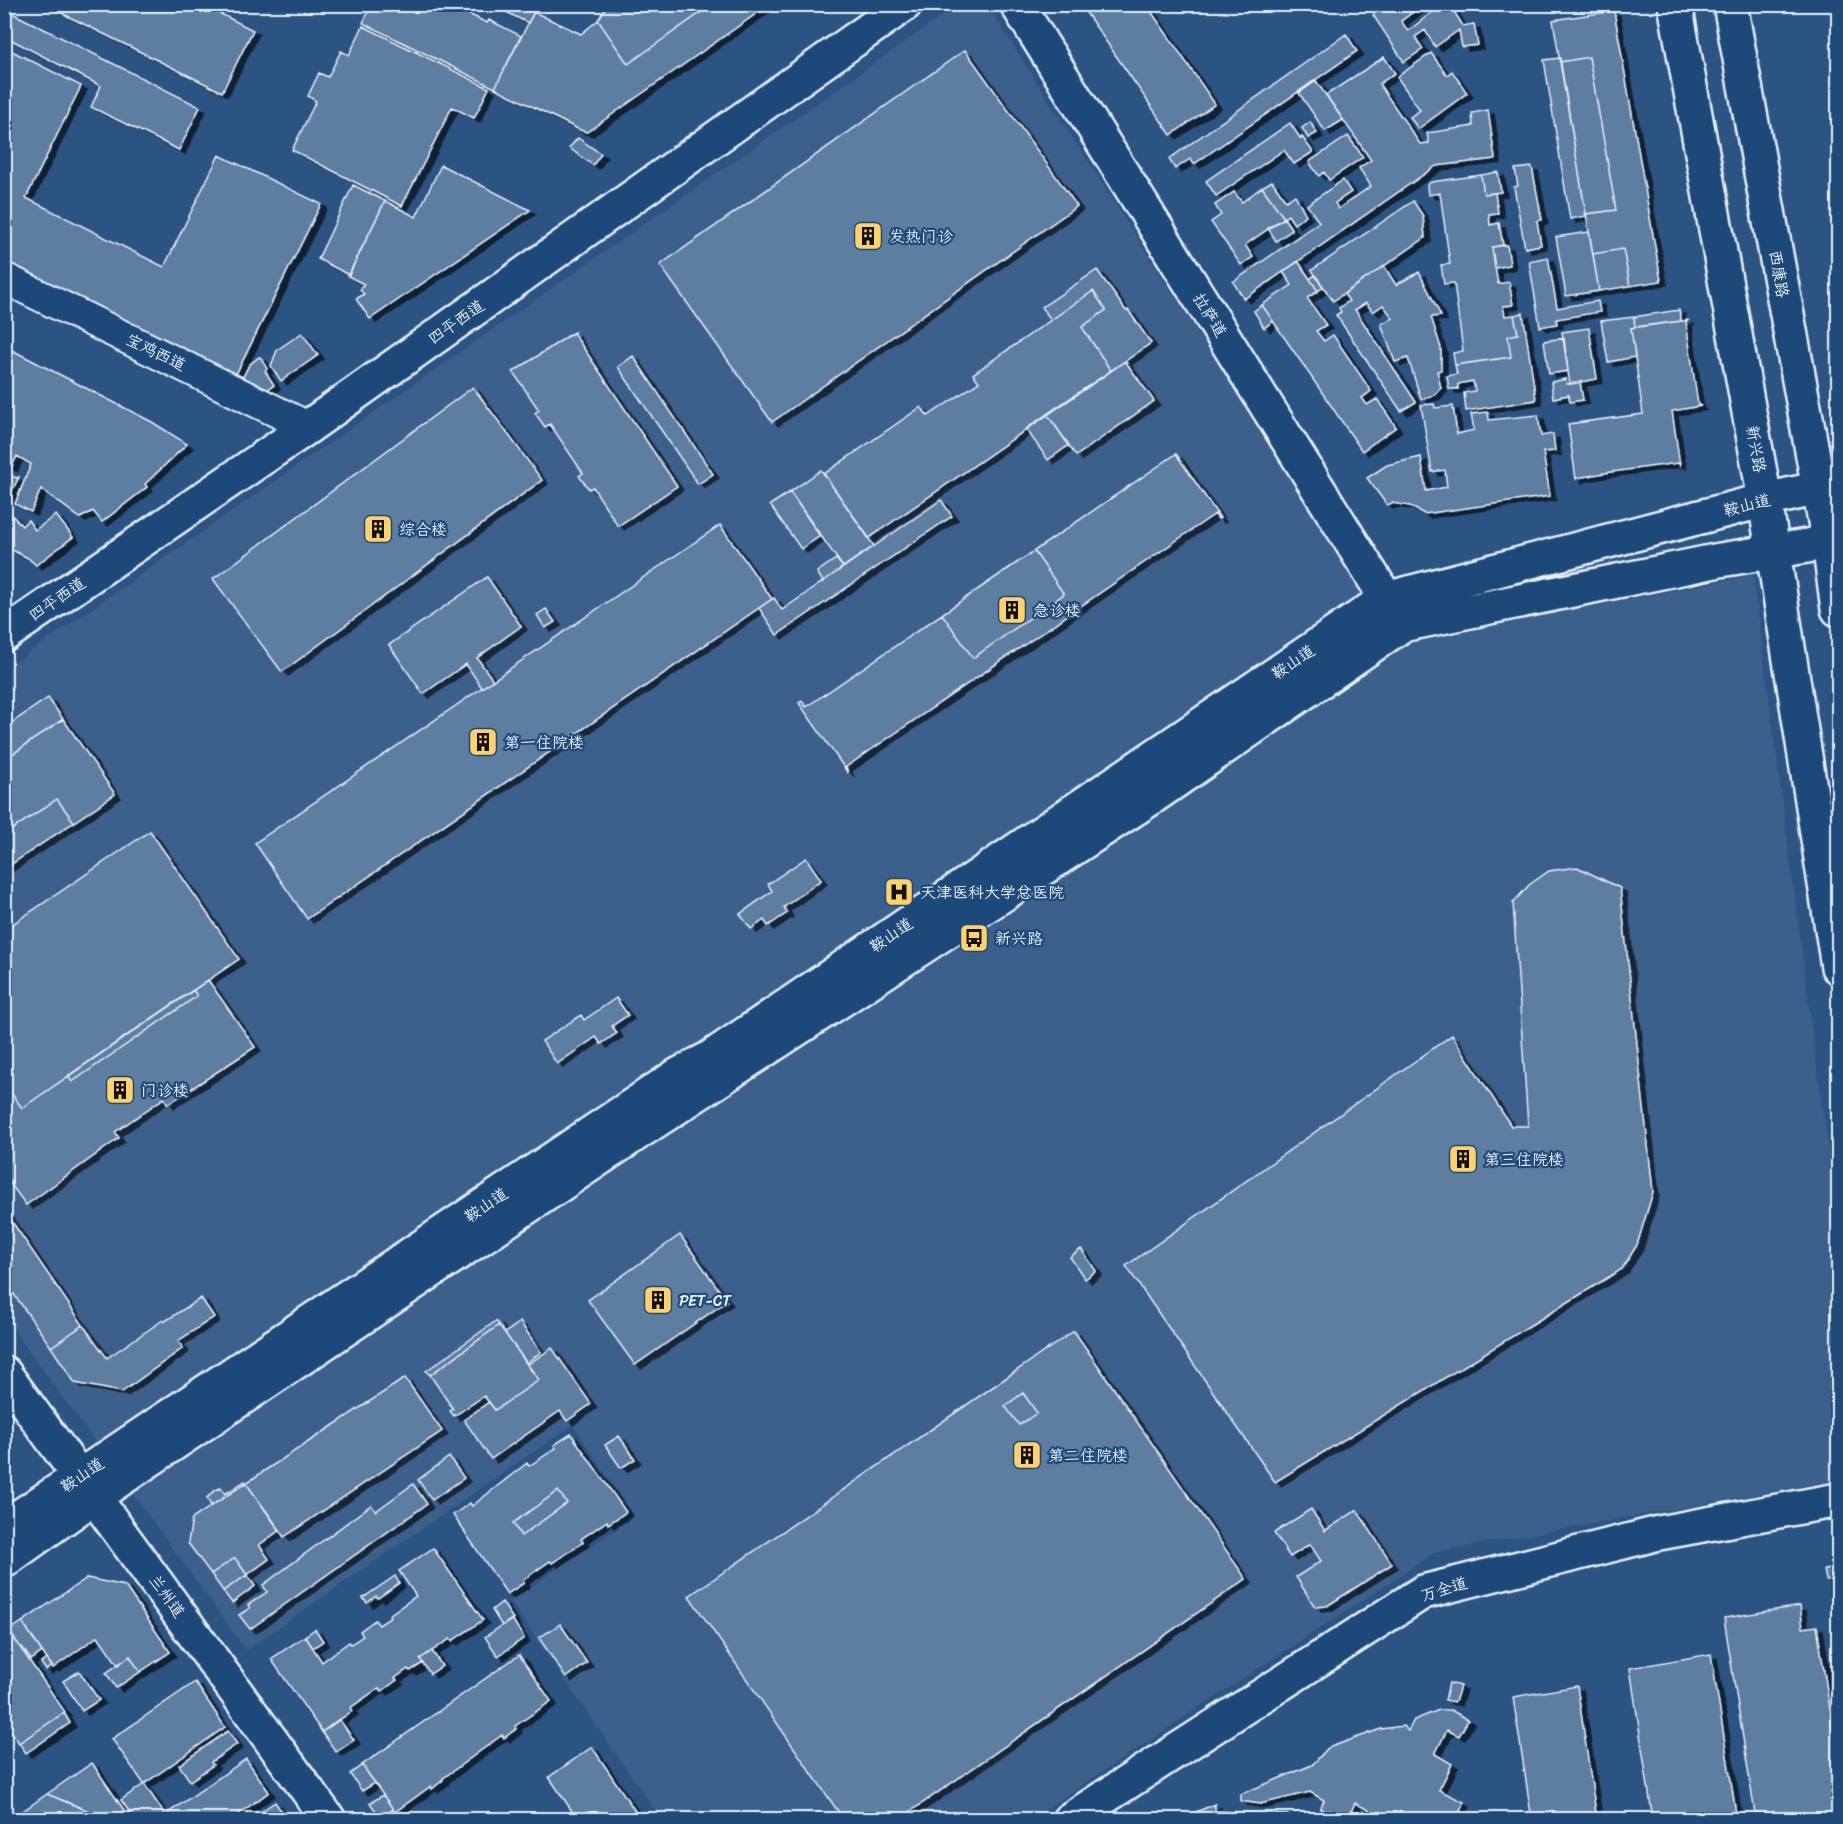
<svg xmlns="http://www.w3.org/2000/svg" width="1843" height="1824" font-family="Sriracha,'LXGW WenKai TC',sans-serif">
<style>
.built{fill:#3a608b}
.building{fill:#5d7da1;stroke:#e8f1f8;stroke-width:1.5;filter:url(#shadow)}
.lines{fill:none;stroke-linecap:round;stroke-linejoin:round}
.minor-casing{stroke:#e8f1f8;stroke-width:34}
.tertiary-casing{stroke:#e8f1f8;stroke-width:38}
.secondary-casing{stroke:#e8f1f8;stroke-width:38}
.minor{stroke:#1f4a7a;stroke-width:30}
.tertiary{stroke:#1f4a7a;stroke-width:33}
.secondary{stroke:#1f4a7a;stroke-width:33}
.labels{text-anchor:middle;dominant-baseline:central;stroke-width:4.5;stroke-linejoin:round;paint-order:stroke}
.poi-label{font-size:16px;fill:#e8f1f8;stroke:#1f4a7a;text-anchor:start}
.street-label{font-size:16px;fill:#e8f1f8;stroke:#1f4a7a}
</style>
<defs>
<filter id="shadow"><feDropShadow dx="6" dy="4" stdDeviation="0" flood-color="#0009"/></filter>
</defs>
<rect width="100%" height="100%" fill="#2b5482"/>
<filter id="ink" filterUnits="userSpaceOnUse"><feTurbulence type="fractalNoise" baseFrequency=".0167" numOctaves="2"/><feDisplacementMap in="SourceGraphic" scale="12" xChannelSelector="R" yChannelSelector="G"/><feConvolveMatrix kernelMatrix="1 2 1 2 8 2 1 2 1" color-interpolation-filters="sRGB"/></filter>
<g filter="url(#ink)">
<!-- built -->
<path class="built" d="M 958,5 L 987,5 L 1399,644 L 1753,575 L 1823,1114 L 1838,1196 L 1838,1480 L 1435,1552 L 1031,1819 L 661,1819 L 510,1601 L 634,1517 L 573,1425 L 246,1650 L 5,1318 L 4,670 Z"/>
<!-- building -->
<path class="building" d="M 43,4 L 201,4 L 253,30 L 222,92 Z
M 372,4 L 448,4 L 487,23 L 489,20 L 521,36 L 495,88 L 363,23 Z
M 490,4 L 538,4 L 528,23 Z
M 608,4 L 713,4 L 628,64 L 598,20 Z
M 713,4 L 770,4 L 587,132 L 580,130 L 495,88 L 534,12 L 581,34 L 598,20 L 628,64 Z
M 1080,4 L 1146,4 L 1215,104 L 1171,135 Z
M 1388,4 L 1424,4 L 1401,21 L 1408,31 L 1443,4 L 1460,4 L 1453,10 L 1463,26 L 1474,24 L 1478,45 L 1462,47 L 1459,30 L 1435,47 L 1425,30 L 1415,37 L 1423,49 L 1404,62 L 1373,15 Z
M 4,9 L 200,107 L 179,150 L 91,107 L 101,86 L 4,36 Z
M 1614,11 L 1661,281 L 1630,286 L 1623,249 L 1593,254 L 1586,214 L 1616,210 L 1589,57 L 1560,62 L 1553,20 Z
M 363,26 L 489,88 L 474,118 L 452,107 L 402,206 L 292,150 L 316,101 L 308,96 L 319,73 L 328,77 L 341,51 L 349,55 Z
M 1346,34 L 1357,51 L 1194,164 L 1190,159 L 1175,169 L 1169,159 Z
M 4,47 L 81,86 L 26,198 L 164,267 L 219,155 L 321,204 L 233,380 L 4,267 Z
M 965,50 L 1077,206 L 772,422 L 660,265 Z
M 1431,53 L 1447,75 L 1452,71 L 1467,93 L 1418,129 L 1410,117 L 1420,110 L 1397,77 Z
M 1384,57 L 1395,73 L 1379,84 L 1420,144 L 1429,143 L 1427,133 L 1473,126 L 1472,113 L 1488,110 L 1495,159 L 1436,166 L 1244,299 L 1233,282 L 1319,222 L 1307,205 L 1343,180 L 1351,192 L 1335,203 L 1338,209 L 1371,186 L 1359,168 L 1371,160 L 1326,95 Z
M 1589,57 L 1616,210 L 1586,214 L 1560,62 Z
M 1560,58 L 1586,216 L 1570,219 L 1544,60 Z
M 1316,81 L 1343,120 L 1325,131 L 1299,93 Z
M 1310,122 L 1317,133 L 1308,138 L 1302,128 Z
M 1290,123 L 1300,138 L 1302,137 L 1313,152 L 1294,164 L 1284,150 L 1216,196 L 1206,181 Z
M 1348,136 L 1363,157 L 1329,180 L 1324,172 L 1319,176 L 1309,162 Z
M 578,138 L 601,154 L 593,165 L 569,148 Z
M 441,165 L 530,210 L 370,319 L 356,299 L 364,294 L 360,290 L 364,284 L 348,276 L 385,201 L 416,217 Z
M 1532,167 L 1542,220 L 1537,221 L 1541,245 L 1525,248 L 1514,187 L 1518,186 L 1515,169 Z
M 1498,172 L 1501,192 L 1484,194 L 1481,175 Z
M 1481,175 L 1484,194 L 1495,193 L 1498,213 L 1489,214 L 1490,225 L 1499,223 L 1503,245 L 1492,247 L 1495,268 L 1498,284 L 1509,282 L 1513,305 L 1503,306 L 1505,316 L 1514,315 L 1518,334 L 1508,336 L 1511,357 L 1455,365 L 1453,353 L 1463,351 L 1454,283 L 1444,284 L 1441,265 L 1450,264 L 1440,193 L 1428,195 L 1427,185 L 1431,182 Z
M 1272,181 L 1286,201 L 1295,195 L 1306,215 L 1294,224 L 1288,215 L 1284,218 L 1262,187 Z
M 353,185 L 385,201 L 349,275 L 318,259 Z
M 1262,187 L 1284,218 L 1245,245 L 1253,257 L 1241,265 L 1211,222 L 1221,215 L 1215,205 L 1234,192 L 1242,202 Z
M 1413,201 L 1423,216 L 1425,238 L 1333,301 L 1312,270 Z
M 1284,218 L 1292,230 L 1276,241 L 1268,228 Z
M 1589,232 L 1599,291 L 1566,296 L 1556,237 Z
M 1507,245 L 1510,265 L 1495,268 L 1492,247 Z
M 1623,249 L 1630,286 L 1599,291 L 1593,254 Z
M 1548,257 L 1557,308 L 1598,301 L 1600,312 L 1556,319 L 1557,324 L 1540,327 L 1529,261 Z
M 1298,261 L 1318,291 L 1307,298 L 1326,325 L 1316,331 L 1324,341 L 1333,335 L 1371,391 L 1362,398 L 1367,405 L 1377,399 L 1396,427 L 1362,451 L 1262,305 L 1292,285 L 1283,272 Z
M 1384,266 L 1396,285 L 1419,272 L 1441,316 L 1431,317 L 1441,348 L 1441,370 L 1437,371 L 1441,388 L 1434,395 L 1421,399 L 1408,358 L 1395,362 L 1381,324 L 1393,318 L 1383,305 L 1373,312 L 1366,303 L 1355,310 L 1416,402 L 1401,411 L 1336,315 L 1341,312 L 1339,308 L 1349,301 L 1344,294 Z
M 1097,270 L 1126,311 L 1128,310 L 1151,343 L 1111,371 L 1082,327 L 1106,310 L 1093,291 L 1051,320 L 1042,307 Z
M 1315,275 L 1323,287 L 1318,291 L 1310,279 Z
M 1093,291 L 1106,310 L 1082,327 L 1111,371 L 869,538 L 824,474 L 921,407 L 928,416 L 979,382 L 973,374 Z
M 1262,305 L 1273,321 L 1264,328 L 1254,311 Z
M 1679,310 L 1681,321 L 1635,327 L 1634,317 Z
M 1523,313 L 1536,400 L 1466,411 L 1464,393 L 1475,391 L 1473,381 L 1458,384 L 1458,389 L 1449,389 L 1447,376 L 1457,374 L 1455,365 L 1511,357 L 1508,336 L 1518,334 L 1514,315 Z
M 1634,317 L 1635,327 L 1631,328 L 1635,357 L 1608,362 L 1601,321 Z
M 1689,320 L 1686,322 L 1698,405 L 1701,406 L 1672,411 L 1680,465 L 1678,463 L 1604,473 L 1577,478 L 1576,479 L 1568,424 L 1643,414 L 1631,328 Z
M 1589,328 L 1597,379 L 1570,384 L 1562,332 Z
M 574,332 L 574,334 L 677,486 L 618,526 L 593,487 L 589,489 L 579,476 L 583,473 L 550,424 L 545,427 L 535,413 L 539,410 L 513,372 Z
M 302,333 L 318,355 L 281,381 L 271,366 L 277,350 Z
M 1564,338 L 1568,371 L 1549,374 L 1544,341 Z
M 4,346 L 152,422 L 187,444 L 145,484 L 147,487 L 102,522 L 93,511 L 80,518 L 41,489 L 31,512 L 15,504 L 31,464 L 17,456 L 11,468 L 4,464 Z
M 633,356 L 713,474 L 698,484 L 618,367 Z
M 259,357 L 261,358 L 267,369 L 265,371 L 274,385 L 263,393 L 241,381 L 249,365 Z
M 1125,361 L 1154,401 L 1076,456 L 1047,414 Z
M 1566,379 L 1567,384 L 1580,382 L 1583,400 L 1570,402 L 1569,395 L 1553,398 L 1551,382 Z
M 473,387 L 542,480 L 282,672 L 213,579 Z
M 1434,404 L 1435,408 L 1453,406 L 1457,434 L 1474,430 L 1471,414 L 1488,412 L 1489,420 L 1538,415 L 1541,436 L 1553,434 L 1555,451 L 1543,452 L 1550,496 L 1424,514 L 1410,506 L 1392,503 L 1387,505 L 1367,478 L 1387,465 L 1421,457 L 1426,491 L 1447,487 L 1445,470 L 1432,472 L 1421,405 Z
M 1047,414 L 1069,445 L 1048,460 L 1026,429 Z
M 1176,454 L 1220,518 L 1218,519 L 1215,514 L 846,767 L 848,773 L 799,703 L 802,701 L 806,707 Z
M 821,470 L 874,546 L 843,567 L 790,492 Z
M 4,472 L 16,478 L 19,477 L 4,506 Z
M 790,492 L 820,536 L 801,549 L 770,505 Z
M 941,500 L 952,516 L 777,635 L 759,608 L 774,598 L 782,610 Z
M 11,514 L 22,526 L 28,520 L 35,530 L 56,515 L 73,537 L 36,565 L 28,558 L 4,546 L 4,528 Z
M 720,525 L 772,599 L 307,919 L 255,843 Z
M 1034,551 L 1064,594 L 973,658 L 942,614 Z
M 836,559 L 843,567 L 823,582 L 817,572 Z
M 487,577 L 521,626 L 477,658 L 493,680 L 482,688 L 466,664 L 423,694 L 389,645 Z
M 546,609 L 555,622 L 545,628 L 537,615 Z
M 48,698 L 63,719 L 4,760 L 4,728 Z
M 63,719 L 115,794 L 74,822 L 57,799 L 4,835 L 4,760 Z
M 57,799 L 74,822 L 4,869 L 4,835 Z
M 150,831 L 239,959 L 22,1108 L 4,1083 L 4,930 Z
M 806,858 L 821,880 L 784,907 L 787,913 L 768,926 L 764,920 L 751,929 L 740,914 L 772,891 L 768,884 Z
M 1577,867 L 1620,888 L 1653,1192 L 1637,1245 L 1622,1269 L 1275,1482 L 1126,1266 L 1452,1035 L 1511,1126 L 1528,1126 L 1513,903 L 1529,885 L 1549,871 Z
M 208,980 L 255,1047 L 168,1104 L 164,1098 L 115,1132 L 119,1138 L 26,1205 L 4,1175 L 4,1083 L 22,1108 Z
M 193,990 L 197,996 L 72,1082 L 68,1076 Z
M 616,998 L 628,1015 L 612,1026 L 617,1033 L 601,1044 L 596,1037 L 557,1064 L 542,1041 L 581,1015 L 584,1020 Z
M 4,1210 L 83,1325 L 51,1347 L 4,1280 Z
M 680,1235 L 727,1301 L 635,1365 L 588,1300 Z
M 1081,1249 L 1096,1271 L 1085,1279 L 1070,1257 Z
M 201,1298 L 214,1317 L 178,1341 L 183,1348 L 122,1392 L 75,1383 L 51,1347 L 83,1325 L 107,1358 L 163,1320 L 164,1322 Z
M 496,1321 L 499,1325 L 430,1375 L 426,1371 Z
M 520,1322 L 541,1352 L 526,1363 L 505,1333 Z
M 499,1325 L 539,1380 L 495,1410 L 484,1396 L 454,1416 L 450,1411 L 453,1409 L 430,1375 Z
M 1074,1331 L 1246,1579 L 898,1820 L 844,1820 L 689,1596 Z
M 552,1348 L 591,1404 L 567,1421 L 560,1411 L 491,1459 L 464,1420 L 489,1402 L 495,1410 L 539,1380 L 527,1365 Z
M 405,1378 L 442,1431 L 284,1537 L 246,1483 Z
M 1023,1393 L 1037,1413 L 1019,1425 L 1005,1406 Z
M 571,1434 L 626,1512 L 608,1524 L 607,1521 L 581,1539 L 583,1542 L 552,1563 L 550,1561 L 523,1580 L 524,1583 L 507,1594 L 453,1515 L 470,1503 L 472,1506 L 527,1463 L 529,1466 L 556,1448 L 554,1445 Z
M 619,1436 L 635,1459 L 621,1468 L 605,1445 Z
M 449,1457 L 464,1478 L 432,1500 L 418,1480 Z
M 245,1481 L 246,1483 L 211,1506 L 207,1498 L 215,1490 L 221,1488 L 225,1494 Z
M 246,1483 L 280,1530 L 259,1545 L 269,1559 L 247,1575 L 235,1558 L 211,1574 L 188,1543 L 192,1519 Z
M 413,1484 L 427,1504 L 250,1629 L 239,1615 L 250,1608 L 248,1605 L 267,1592 L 263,1585 L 371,1505 L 376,1511 Z
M 558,1491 L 567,1503 L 521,1536 L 513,1523 Z
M 1311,1509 L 1325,1531 L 1357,1510 L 1392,1564 L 1327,1606 L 1315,1607 L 1296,1577 L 1321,1561 L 1310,1544 L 1290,1557 L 1274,1533 Z
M 433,1548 L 483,1620 L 452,1641 L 450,1639 L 420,1659 L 423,1663 L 410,1671 L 408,1669 L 395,1678 L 397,1680 L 382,1691 L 379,1688 L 350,1708 L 352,1711 L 322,1732 L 271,1659 L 305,1636 L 322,1662 L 349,1642 L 351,1644 L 363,1636 L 360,1631 L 375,1620 L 379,1625 L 390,1618 L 389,1615 L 416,1596 L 399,1571 Z
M 235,1558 L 247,1575 L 223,1591 L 211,1574 Z
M 1838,1568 L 1838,1578 L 1826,1580 L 1824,1570 Z
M 247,1575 L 255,1586 L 232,1603 L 223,1591 Z
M 395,1576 L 399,1583 L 378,1598 L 376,1596 L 367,1603 L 363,1598 Z
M 87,1578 L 125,1586 L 170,1652 L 140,1672 L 130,1656 L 118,1665 L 98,1636 L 53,1668 L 22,1622 Z
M 502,1602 L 513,1619 L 502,1626 L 492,1610 Z
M 1800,1606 L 1803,1628 L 1817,1626 L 1838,1761 L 1838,1820 L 1756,1820 L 1724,1618 Z
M 512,1619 L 524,1638 L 498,1656 L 485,1637 Z
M 22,1622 L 42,1652 L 31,1660 L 22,1647 L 21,1648 L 9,1631 Z
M 560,1624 L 587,1663 L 566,1678 L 539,1638 Z
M 315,1629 L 323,1641 L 313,1648 L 305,1636 Z
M 8,1630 L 65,1712 L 19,1743 L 4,1721 L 4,1632 Z
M 432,1651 L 442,1666 L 430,1674 L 420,1659 Z
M 1711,1654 L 1737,1820 L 1653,1820 L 1630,1668 Z
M 519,1655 L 551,1701 L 515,1726 L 516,1729 L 504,1738 L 502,1735 L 442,1779 L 443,1780 L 432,1789 L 431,1786 L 395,1812 L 362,1765 Z
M 130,1656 L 140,1672 L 116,1688 L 106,1673 Z
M 47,1659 L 52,1666 L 46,1670 L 41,1663 Z
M 79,1671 L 99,1700 L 82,1711 L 63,1681 Z
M 195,1682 L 225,1727 L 144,1784 L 112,1739 Z
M 1449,1683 L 1460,1686 L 1455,1702 L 1445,1700 Z
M 1577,1686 L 1597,1820 L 1532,1820 L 1513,1697 Z
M 1439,1710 L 1451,1710 L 1468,1720 L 1459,1736 L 1447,1730 L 1435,1754 L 1452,1764 L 1439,1790 L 1464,1802 L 1456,1820 L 1365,1820 L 1369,1810 L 1355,1803 L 1348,1818 L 1330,1810 L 1329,1813 L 1320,1809 L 1324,1800 L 1310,1792 L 1260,1804 L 1241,1801 L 1241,1794 L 1312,1765 L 1328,1748 L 1381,1729 L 1403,1726 L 1408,1731 L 1414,1720 Z
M 64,1713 L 70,1723 L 26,1753 L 19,1743 Z
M 339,1719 L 354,1740 L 336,1752 L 322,1732 Z
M 228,1731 L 237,1744 L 211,1762 L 213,1765 L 190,1781 L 179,1765 Z
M 592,1747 L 641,1820 L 578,1820 L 549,1777 Z
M 246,1759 L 269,1792 L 230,1820 L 172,1820 L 168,1813 Z
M 92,1763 L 124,1810 L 111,1820 L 47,1794 Z
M 362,1765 L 375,1783 L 362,1791 L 350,1774 Z
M 144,1784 L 169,1820 L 135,1820 L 121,1800 Z
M 47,1794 L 110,1820 L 10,1820 Z
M 383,1795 L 393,1809 L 381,1818 L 370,1803 Z
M 275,1802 L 287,1820 L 249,1820 Z
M 1215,1804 L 1215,1811 L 1288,1815 L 1288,1820 L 1187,1820 L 1196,1812 Z
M 501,1812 L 506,1820 L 489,1820 Z"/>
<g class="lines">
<!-- minor casing -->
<g class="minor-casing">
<path id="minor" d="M 4,278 L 308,427"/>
</g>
<!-- tertiary casing -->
<g class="tertiary-casing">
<path id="tertiary" d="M 1017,4 L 1401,622
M 4,635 L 308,427 L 905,4
M 4,1373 L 329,1820
M 1069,1820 L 1423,1592 L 1659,1533 L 1838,1500"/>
</g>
<!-- secondary casing -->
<g class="secondary-casing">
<path id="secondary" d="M 1675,4 L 1765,500 L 1838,967
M 1730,4 L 1829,543 L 1838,609
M 4,1527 L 678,1075 L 710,1058 L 1386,599 L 1765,500 L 1838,484
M 4,1561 L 94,1497 L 642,1130 L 1151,798 L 1402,625 L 1720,560 L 1838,541"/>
</g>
<!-- minor -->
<use href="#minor" class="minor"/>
<!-- tertiary -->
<use href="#tertiary" class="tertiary"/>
<!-- secondary -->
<use href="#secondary" class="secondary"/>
</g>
</g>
<!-- icons -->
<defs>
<g id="building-square" transform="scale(1.5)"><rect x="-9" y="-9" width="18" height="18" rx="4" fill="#ffd166" stroke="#1f4a7a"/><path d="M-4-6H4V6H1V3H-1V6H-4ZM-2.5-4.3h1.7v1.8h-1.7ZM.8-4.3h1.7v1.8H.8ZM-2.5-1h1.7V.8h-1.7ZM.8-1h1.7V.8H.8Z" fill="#111"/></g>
<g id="hospital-square" transform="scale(1.5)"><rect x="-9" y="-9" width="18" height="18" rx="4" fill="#ffd166" stroke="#1f4a7a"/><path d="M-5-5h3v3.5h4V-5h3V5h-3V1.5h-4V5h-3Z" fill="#111"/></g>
<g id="bus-square" transform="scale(1.5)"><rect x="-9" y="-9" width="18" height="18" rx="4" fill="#ffd166" stroke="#1f4a7a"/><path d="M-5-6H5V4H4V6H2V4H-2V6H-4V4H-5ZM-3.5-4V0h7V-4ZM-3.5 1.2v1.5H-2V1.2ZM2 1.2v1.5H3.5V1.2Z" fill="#111"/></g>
</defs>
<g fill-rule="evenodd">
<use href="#building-square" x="868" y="236"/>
<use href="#building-square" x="378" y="529"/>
<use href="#building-square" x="1012" y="610"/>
<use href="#building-square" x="483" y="742"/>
<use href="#hospital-square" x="899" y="892"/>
<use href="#bus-square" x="974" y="938"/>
<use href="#building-square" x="120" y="1090"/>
<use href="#building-square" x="1463" y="1159"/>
<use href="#building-square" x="658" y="1300"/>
<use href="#building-square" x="1027" y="1455"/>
</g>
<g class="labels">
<!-- poi labels -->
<g class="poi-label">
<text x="889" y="236">发热门诊</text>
<text x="399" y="529">综合楼</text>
<text x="1033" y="610">急诊楼</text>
<text x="504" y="742">第一住院楼</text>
<text x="920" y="892">天津医科大学总医院</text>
<text x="995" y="938">新兴路</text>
<text x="141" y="1090">门诊楼</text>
<text x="1484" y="1159">第三住院楼</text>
<text x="679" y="1300">PET-CT</text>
<text x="1048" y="1455">第二住院楼</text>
</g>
<!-- street labels -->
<g class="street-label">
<text transform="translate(1779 274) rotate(80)">西康路</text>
<text transform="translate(1210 315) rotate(58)">拉萨道</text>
<text transform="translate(456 322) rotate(-35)">四平西道</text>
<text transform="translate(156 352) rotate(26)">宝鸡西道</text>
<text transform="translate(1756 449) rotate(80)">新兴路</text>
<text transform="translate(1747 505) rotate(-14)">鞍山道</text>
<text transform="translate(57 599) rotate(-34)">四平西道</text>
<text transform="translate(1293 662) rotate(-34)">鞍山道</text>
<text transform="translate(891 935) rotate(-34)">鞍山道</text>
<text transform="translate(486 1205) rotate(-34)">鞍山道</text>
<text transform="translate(82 1475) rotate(-34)">鞍山道</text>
<text transform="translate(1444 1589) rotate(-17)">万全道</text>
<text transform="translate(167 1596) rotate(54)">兰州道</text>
</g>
</g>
<!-- margin -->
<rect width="1843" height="1824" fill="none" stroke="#1f4a7a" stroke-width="24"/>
<rect x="12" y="12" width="1819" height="1800" fill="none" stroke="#e8f1f8" stroke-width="2" filter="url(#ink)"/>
</svg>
